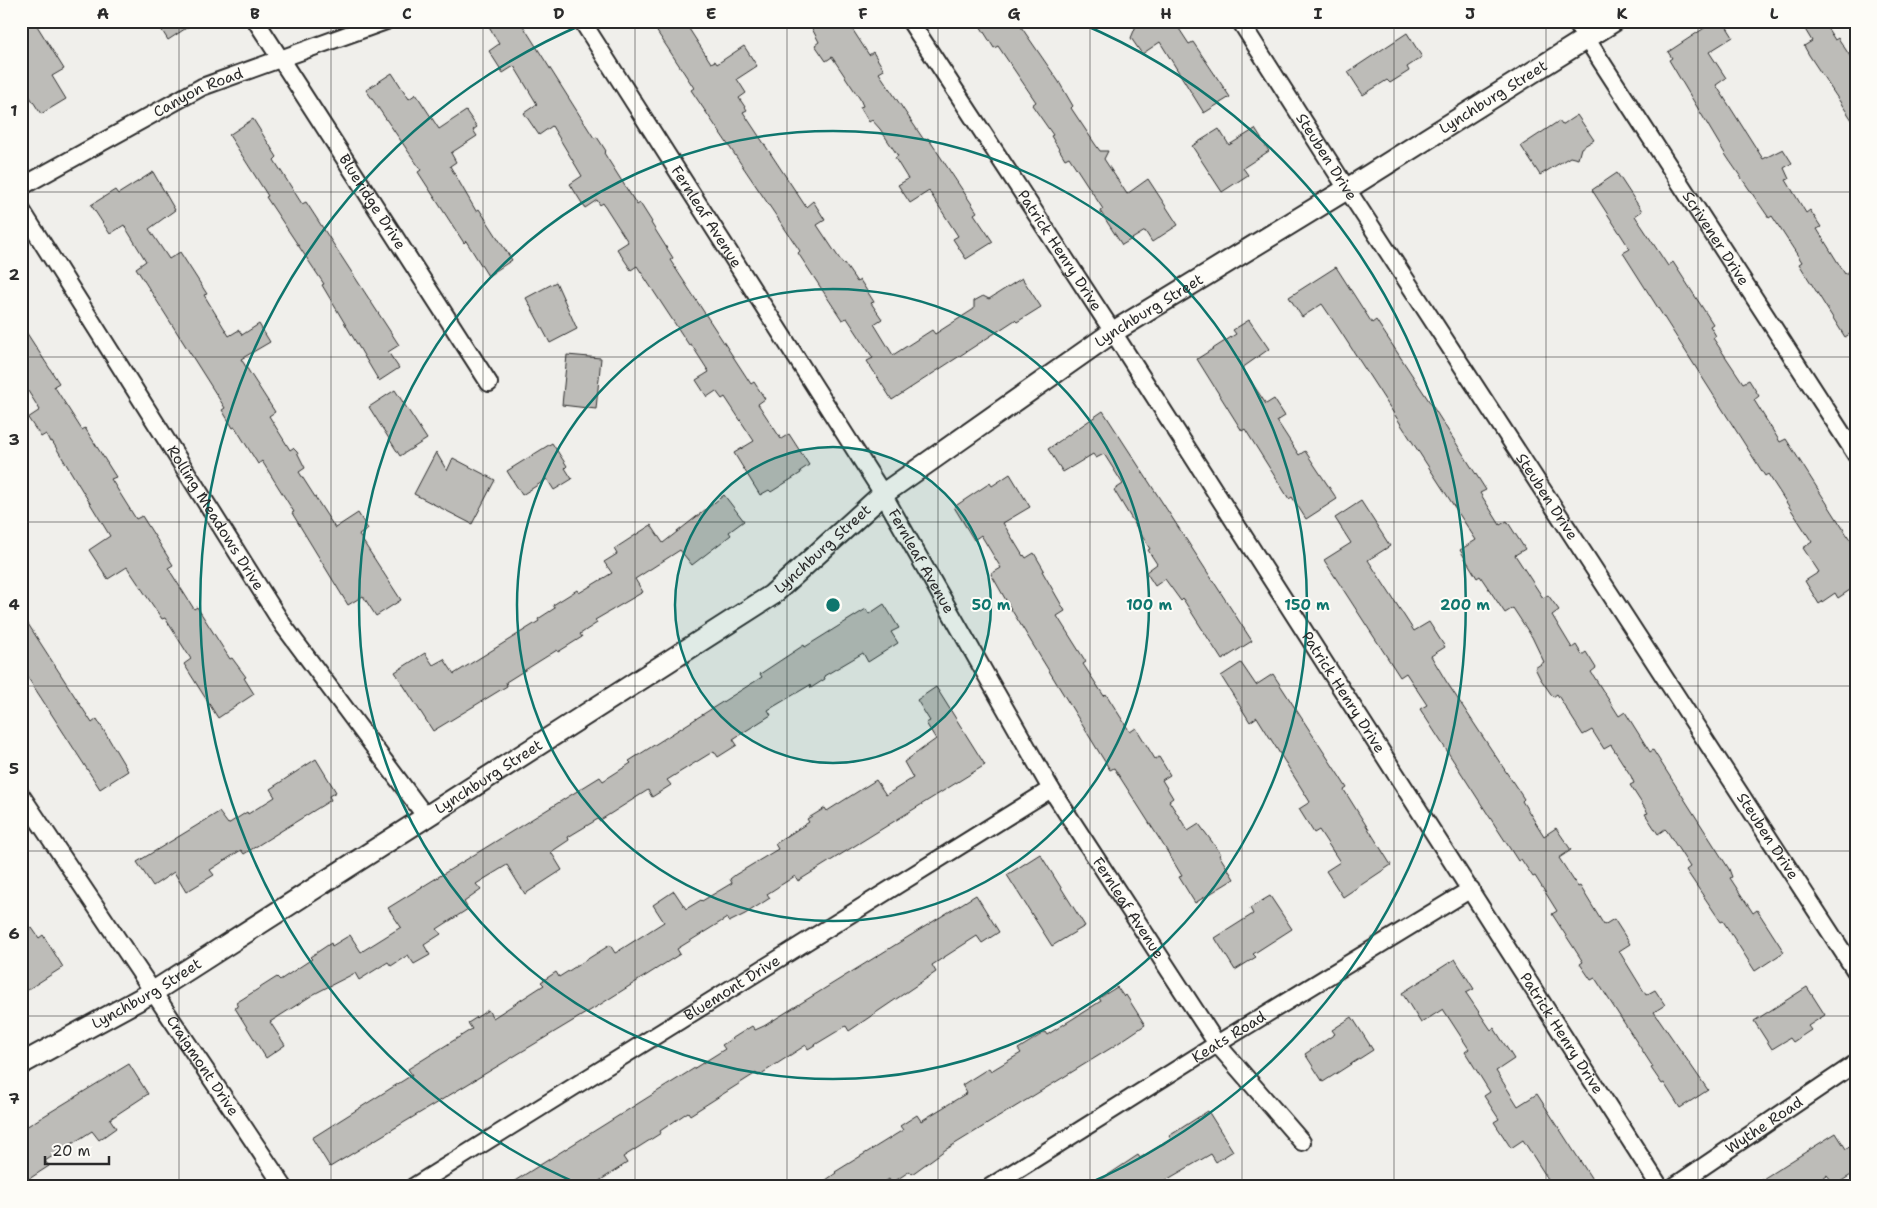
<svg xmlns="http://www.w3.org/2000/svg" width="1877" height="1208" font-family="'Shantell Sans',sans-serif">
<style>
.building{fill:#bdbcb8;stroke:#2b2b2b}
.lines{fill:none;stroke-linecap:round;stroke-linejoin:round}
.minor-casing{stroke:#2b2b2b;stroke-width:20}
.tertiary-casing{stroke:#2b2b2b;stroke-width:24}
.minor{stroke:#fdfcf7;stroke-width:16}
.tertiary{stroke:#fdfcf7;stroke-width:20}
.grid{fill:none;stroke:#2b2b2b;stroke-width:1;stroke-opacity:0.55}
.ring{fill:none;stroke:#0f766e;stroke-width:2.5}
.labels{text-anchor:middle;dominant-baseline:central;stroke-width:4;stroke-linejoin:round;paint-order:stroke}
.street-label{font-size:15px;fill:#2b2b2b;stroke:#fdfcf7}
.centre{fill:#0f766e;stroke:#fdfcf7;stroke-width:2.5}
.ring-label{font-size:15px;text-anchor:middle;font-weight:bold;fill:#0f766e;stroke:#fdfcf7;stroke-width:4;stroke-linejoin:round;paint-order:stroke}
.neatline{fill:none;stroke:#2b2b2b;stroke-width:2}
.grid-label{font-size:16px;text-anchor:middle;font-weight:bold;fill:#2b2b2b}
</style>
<rect width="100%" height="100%" fill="#f0efeb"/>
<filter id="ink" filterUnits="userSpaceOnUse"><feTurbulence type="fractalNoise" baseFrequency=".02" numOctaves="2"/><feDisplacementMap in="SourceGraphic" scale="10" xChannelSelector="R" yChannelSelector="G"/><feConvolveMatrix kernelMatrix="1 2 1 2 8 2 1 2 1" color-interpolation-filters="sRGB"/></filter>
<g filter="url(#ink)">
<!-- building -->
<path class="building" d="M 21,21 L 34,21 L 64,69 L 52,76 L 66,99 L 41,114 L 21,83 Z
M 156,21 L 197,21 L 168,40 Z
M 486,21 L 520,21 L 594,138 L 597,137 L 606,151 L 604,153 L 637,205 L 640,203 L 652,222 L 651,223 L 673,258 L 670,260 L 751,384 L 754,382 L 765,399 L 758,404 L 781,439 L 789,434 L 809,465 L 800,471 L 801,473 L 771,492 L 769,490 L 760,495 L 734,453 L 754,441 L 725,397 L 722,399 L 716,391 L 707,397 L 696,380 L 709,372 L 691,344 L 689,345 L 637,266 L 631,270 L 617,249 L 628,242 L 603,203 L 600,205 L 597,200 L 585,208 L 570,184 L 582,176 L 552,126 L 539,135 L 524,113 L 537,104 L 514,66 L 503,73 L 489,51 L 499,44 Z
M 650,21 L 684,21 L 711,63 L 715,61 L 717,64 L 744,46 L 757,66 L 737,79 L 746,93 L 739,98 L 747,110 L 743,112 L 806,207 L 813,201 L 825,220 L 817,225 L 843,264 L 844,263 L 857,282 L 860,280 L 874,302 L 871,303 L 882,319 L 874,324 L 893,355 L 932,330 L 935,334 L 974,309 L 974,301 L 983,296 L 989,299 L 1022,278 L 1041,307 L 1017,322 L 1015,320 L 892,400 L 867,361 L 873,358 L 847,318 L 842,320 L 798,253 L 800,251 L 691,90 L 694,88 Z
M 808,21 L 847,21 L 869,55 L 873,52 L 884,70 L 879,73 L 924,140 L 928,138 L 977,212 L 974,214 L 993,242 L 966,259 L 953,239 L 958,236 L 929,191 L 910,203 L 898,185 L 908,179 L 895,158 L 898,156 L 880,129 L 872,120 L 869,122 L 860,107 L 863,106 L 860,99 L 832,57 L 826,61 L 815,45 L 819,42 Z
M 977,21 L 1017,21 L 1059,82 L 1073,106 L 1071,108 L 1095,144 L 1100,151 L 1108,151 L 1104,159 L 1127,194 L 1148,179 L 1178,225 L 1152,242 L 1145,231 L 1122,245 L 1100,211 L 1103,209 L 1069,157 L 1065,159 L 1051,136 L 1053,135 L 1032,105 L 1036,102 L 998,46 L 994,48 Z
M 1138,21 L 1174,21 L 1189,44 L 1193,42 L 1230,97 L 1204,113 L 1160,42 L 1142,54 L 1131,38 Z
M 1715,21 L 1723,21 L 1733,37 L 1709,52 L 1726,78 L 1716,85 L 1763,159 L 1783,149 L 1792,163 L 1784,168 L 1789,179 L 1786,180 L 1806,213 L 1810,210 L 1821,227 L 1817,229 L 1845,274 L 1856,267 L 1856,330 L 1845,337 L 1799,264 L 1802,262 L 1772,216 L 1769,218 L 1727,157 L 1669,60 L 1672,58 L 1668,52 Z
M 1800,21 L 1823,21 L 1835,40 L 1838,38 L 1856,65 L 1856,126 L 1809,55 L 1804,46 L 1812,41 Z
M 1407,33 L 1422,57 L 1407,67 L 1409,71 L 1390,83 L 1387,80 L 1363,95 L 1348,72 Z
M 392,73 L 409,99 L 416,94 L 439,129 L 466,111 L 477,127 L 473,130 L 477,136 L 451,153 L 456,162 L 450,166 L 476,211 L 479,209 L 512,260 L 488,276 L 466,241 L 464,243 L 453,226 L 418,172 L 421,170 L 366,90 Z
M 1577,115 L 1594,140 L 1581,148 L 1578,159 L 1570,157 L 1540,175 L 1521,146 L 1559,121 L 1562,125 Z
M 253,119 L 277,157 L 274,160 L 302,204 L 306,202 L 399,345 L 388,352 L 399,368 L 379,381 L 322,285 L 324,284 L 266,197 L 268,196 L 229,135 Z
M 1219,129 L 1229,145 L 1255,129 L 1269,151 L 1243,168 L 1248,175 L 1222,192 L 1192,146 Z
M 153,172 L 175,210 L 149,229 L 169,259 L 180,252 L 207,294 L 204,295 L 229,336 L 239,330 L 242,335 L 259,324 L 270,342 L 241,359 L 275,412 L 269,416 L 290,450 L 293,448 L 297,452 L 305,468 L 299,472 L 335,528 L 358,513 L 368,529 L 359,535 L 401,600 L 376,616 L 363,596 L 348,605 L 292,513 L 294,512 L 262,461 L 258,464 L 235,427 L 233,428 L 222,410 L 225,408 L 136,268 L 146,261 L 124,225 L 110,234 L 91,205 L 115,190 L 118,194 Z
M 1617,173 L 1642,211 L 1635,216 L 1668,266 L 1673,262 L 1713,324 L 1710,326 L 1716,336 L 1713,338 L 1743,383 L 1749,380 L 1759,396 L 1754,400 L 1780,442 L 1786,439 L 1856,549 L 1856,586 L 1838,598 L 1835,593 L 1819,604 L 1805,581 L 1819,572 L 1803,548 L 1812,542 L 1768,474 L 1765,476 L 1623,253 L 1630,249 L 1592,190 Z
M 1336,267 L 1372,323 L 1376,320 L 1435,410 L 1486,490 L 1480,493 L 1500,525 L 1507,521 L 1525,549 L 1515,555 L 1543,598 L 1548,595 L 1559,610 L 1552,615 L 1572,648 L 1576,645 L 1582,655 L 1586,652 L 1596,668 L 1591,672 L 1619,716 L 1625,712 L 1650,752 L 1653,750 L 1729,869 L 1732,877 L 1730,878 L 1753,913 L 1757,910 L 1784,952 L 1755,971 L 1723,921 L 1721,922 L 1686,870 L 1690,867 L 1667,831 L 1665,829 L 1658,834 L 1645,814 L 1648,813 L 1630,785 L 1634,783 L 1631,776 L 1611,745 L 1604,749 L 1592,730 L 1583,735 L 1557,694 L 1553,697 L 1540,678 L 1535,668 L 1544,662 L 1532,637 L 1513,608 L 1505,613 L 1480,576 L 1477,578 L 1460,550 L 1476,540 L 1337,326 L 1322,304 L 1302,317 L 1289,297 Z
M 556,282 L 577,329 L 550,343 L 526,298 Z
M 1249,320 L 1269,349 L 1242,368 L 1266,404 L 1274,399 L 1285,416 L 1277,421 L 1299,455 L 1305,451 L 1337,499 L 1306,519 L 1292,497 L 1289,499 L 1245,429 L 1242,431 L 1197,359 L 1236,334 L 1233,330 Z
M 21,324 L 59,383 L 54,386 L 82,430 L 85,428 L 116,477 L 111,479 L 136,519 L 142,516 L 173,565 L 168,568 L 194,609 L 197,607 L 230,659 L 232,658 L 246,677 L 244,678 L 254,694 L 218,718 L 184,664 L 191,659 L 165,618 L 162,619 L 127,567 L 108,579 L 89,550 L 110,536 L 52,441 L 50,442 L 46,434 L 41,437 L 28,418 L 40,410 L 21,380 Z
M 567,355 L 601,358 L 596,409 L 562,405 Z
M 395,390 L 427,439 L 400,456 L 369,407 Z
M 1103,411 L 1252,641 L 1222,660 L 1183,599 L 1181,601 L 1165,579 L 1155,586 L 1146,572 L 1157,564 L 1148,550 L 1150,549 L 1114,490 L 1123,484 L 1104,454 L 1096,458 L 1093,454 L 1063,472 L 1048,449 Z
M 552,443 L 567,466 L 565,468 L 572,479 L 554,490 L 547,479 L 522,495 L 507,471 Z
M 436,452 L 447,471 L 453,458 L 495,480 L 472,524 L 414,494 Z
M 1010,474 L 1030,507 L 1003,523 L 1023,556 L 1024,555 L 1026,558 L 1034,553 L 1044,570 L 1042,571 L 1065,611 L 1057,616 L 1086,662 L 1083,664 L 1104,696 L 1106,694 L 1130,732 L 1136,728 L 1155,759 L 1159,757 L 1170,775 L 1162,780 L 1173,798 L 1169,801 L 1188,831 L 1199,824 L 1221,854 L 1219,855 L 1234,879 L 1195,903 L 1179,877 L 1182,876 L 1164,846 L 1114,768 L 1110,770 L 1011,609 L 991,574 L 1001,568 L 981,535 L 974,540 L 954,507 L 990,483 L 992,486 Z
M 724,495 L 744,521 L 729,532 L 731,535 L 692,565 L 680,550 L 635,579 L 643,592 L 595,620 L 597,623 L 580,634 L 582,637 L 558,652 L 557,650 L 506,682 L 507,686 L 433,731 L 395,672 L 425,653 L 433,665 L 444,659 L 454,674 L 539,621 L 538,619 L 555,608 L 553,605 L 577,590 L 579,593 L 612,573 L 604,562 L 617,554 L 614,549 L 651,525 L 663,543 Z
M 1361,501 L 1390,546 L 1368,560 L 1414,631 L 1429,622 L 1445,647 L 1431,656 L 1446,681 L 1524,799 L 1522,801 L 1544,836 L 1556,828 L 1571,850 L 1559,858 L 1578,887 L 1580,886 L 1604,925 L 1614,919 L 1630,944 L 1619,951 L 1646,995 L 1655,990 L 1665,1005 L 1654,1012 L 1708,1090 L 1680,1108 L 1664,1083 L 1662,1084 L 1651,1068 L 1653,1067 L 1595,978 L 1591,980 L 1580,964 L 1583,962 L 1552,914 L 1557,911 L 1535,876 L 1533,877 L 1521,859 L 1518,861 L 1420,709 L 1427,705 L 1406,673 L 1400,677 L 1324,560 L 1351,543 L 1335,518 Z
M 884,604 L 899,628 L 891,632 L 898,643 L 868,662 L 863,653 L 824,676 L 825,679 L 811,688 L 810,685 L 768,710 L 771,715 L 733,739 L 737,745 L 718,757 L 714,751 L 667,780 L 671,785 L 652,797 L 648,790 L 599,821 L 598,819 L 568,837 L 569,840 L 551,852 L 562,870 L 525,894 L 507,865 L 476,884 L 481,890 L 464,902 L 468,909 L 437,929 L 441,934 L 424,945 L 430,955 L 414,964 L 408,955 L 391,966 L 388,962 L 359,980 L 355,973 L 314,994 L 270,1022 L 285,1045 L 266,1058 L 235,1008 L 238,1007 L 236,1003 L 277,977 L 280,980 L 312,959 L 310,957 L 331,943 L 332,946 L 350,935 L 361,952 L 401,927 L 388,908 L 600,777 L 603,781 L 631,763 L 629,761 L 762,677 L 760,674 L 804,645 L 805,647 L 866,609 L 869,614 Z
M 21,613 L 92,723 L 97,719 L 128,771 L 100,789 L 21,667 Z
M 1241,663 L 1256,685 L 1273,674 L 1347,788 L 1344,790 L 1391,865 L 1343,897 L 1326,871 L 1340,862 L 1319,830 L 1314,833 L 1299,809 L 1310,802 L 1257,717 L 1250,722 L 1221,676 Z
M 936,687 L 985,765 L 798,881 L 795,876 L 767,894 L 770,898 L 745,914 L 729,922 L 727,918 L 677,949 L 680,954 L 601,1004 L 330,1167 L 312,1138 L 412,1075 L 408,1069 L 472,1029 L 468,1023 L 488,1010 L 493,1018 L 544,985 L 541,982 L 556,972 L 559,977 L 610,945 L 615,953 L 617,952 L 664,922 L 653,905 L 674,891 L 686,909 L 701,900 L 702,901 L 732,883 L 730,879 L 735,875 L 778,849 L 775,844 L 809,822 L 807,819 L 825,808 L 827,811 L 876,780 L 886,795 L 913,778 L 904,762 L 936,739 L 926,723 L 930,721 L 917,700 Z
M 316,759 L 336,792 L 329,796 L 331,800 L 244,854 L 241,850 L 210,870 L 214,875 L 186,892 L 174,872 L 153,886 L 137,862 L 219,812 L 228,824 L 247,812 L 248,814 L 275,797 L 270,789 Z
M 1040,854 L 1085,926 L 1052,946 L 1007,875 Z
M 976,895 L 999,932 L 982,943 L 977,936 L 932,965 L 936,972 L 849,1031 L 846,1026 L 808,1049 L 806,1045 L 758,1076 L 756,1073 L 690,1115 L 688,1112 L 660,1131 L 661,1133 L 623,1157 L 627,1163 L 590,1187 L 505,1187 L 725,1049 L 722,1045 L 752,1026 L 755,1030 L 764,1026 Z
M 1270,896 L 1292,929 L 1253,954 L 1256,957 L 1235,970 L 1215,938 L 1253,914 L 1250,908 Z
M 32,928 L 39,938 L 43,935 L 63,967 L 21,994 L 21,935 Z
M 1455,959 L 1474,989 L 1466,993 L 1491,1030 L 1494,1028 L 1514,1059 L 1496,1071 L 1518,1106 L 1537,1094 L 1597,1187 L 1553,1187 L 1523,1140 L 1511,1148 L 1494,1122 L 1499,1119 L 1484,1096 L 1490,1092 L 1465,1052 L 1469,1049 L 1443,1009 L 1421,1023 L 1402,993 Z
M 1117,987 L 1124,997 L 1126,995 L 1145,1025 L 1111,1048 L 945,1150 L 912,1174 L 910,1171 L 892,1183 L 889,1179 L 877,1187 L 816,1187 L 836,1173 L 835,1172 L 903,1130 L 900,1126 L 917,1115 L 921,1121 L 967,1093 L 962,1085 L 989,1068 L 991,1071 L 1021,1053 L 1018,1049 L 1045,1032 L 1047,1035 L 1101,1001 L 1099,998 Z
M 1807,987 L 1825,1015 L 1808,1026 L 1811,1030 L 1793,1042 L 1790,1038 L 1772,1049 L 1754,1021 Z
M 1352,1017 L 1373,1050 L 1323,1082 L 1305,1054 L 1335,1034 L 1332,1030 Z
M 129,1064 L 148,1094 L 110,1119 L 116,1128 L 99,1140 L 92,1131 L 45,1161 L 49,1166 L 29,1179 L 21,1168 L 21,1130 Z
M 1208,1111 L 1233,1151 L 1216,1162 L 1211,1154 L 1154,1187 L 1090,1187 L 1138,1155 L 1140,1158 L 1171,1139 L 1169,1136 Z
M 1836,1133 L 1846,1149 L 1856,1143 L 1856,1172 L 1835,1185 L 1827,1175 L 1810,1187 L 1750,1187 Z"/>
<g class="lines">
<!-- minor casing -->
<g class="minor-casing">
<g id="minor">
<path id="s1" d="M 256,21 L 489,383"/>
<path id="s2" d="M 582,21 L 883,494 L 1051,789 L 1217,1044 L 1302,1142"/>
<path id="s3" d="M 910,21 L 1113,332 L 1660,1187"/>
<path id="s4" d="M 1240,21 L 1347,189 L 1856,972"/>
<path id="s5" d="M 1575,21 L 1856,455"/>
<path id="s6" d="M 21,187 L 202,87 L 386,21"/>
<path id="s7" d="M 21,209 L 283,625 L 426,817"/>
<path id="s8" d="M 21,795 L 284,1187"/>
<path id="s9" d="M 413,1187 L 1051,789"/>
<path id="s10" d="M 990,1187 L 1217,1044 L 1471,889"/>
<path id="s11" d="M 1673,1187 L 1856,1063"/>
</g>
</g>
<!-- tertiary casing -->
<g class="tertiary-casing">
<g id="tertiary">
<path id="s12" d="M 21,1064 L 153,992 L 772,595 L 883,494 L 1113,332 L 1347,189 L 1614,21"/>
</g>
</g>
<!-- minor -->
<use href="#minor" class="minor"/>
<!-- tertiary -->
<use href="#tertiary" class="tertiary"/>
</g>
</g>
<!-- grid -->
<path class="grid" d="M 179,21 L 179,1187M 331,21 L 331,1187M 483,21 L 483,1187M 635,21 L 635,1187M 787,21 L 787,1187M 938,21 L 938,1187M 1090,21 L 1090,1187M 1242,21 L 1242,1187M 1394,21 L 1394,1187M 1546,21 L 1546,1187M 1698,21 L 1698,1187M 21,192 L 1856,192M 21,357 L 1856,357M 21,522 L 1856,522M 21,686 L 1856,686M 21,851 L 1856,851M 21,1016 L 1856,1016"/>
<!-- distance rings -->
<circle cx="833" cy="605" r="158" fill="#0f766e" fill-opacity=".12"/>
<g class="ring">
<circle cx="833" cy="605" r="158"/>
<circle cx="833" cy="605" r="316"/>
<circle cx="833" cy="605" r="474"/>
<path d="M581 1185A632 632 0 0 1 586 23M1080 23A632 632 0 0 1 1085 1185"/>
</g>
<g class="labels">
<!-- street labels -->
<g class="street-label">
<text stroke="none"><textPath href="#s6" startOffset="201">Canyon Road</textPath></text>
<text stroke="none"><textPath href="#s12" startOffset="1764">Lynchburg Street</textPath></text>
<text stroke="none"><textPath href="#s4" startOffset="161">Steuben Drive</textPath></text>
<text stroke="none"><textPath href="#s1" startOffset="215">Blueridge Drive</textPath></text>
<text stroke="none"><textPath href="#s2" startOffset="232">Fernleaf Avenue</textPath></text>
<text stroke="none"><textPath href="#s5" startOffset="259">Scrivener Drive</textPath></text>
<text stroke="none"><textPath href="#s3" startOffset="274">Patrick Henry Drive</textPath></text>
<text stroke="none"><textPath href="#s12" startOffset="1359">Lynchburg Street</textPath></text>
<text stroke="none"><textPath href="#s4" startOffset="566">Steuben Drive</textPath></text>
<text stroke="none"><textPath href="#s7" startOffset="365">Rolling Meadows Drive</textPath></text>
<text stroke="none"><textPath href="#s12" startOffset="954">Lynchburg Street</textPath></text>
<text stroke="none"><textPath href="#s2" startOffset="638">Fernleaf Avenue</textPath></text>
<text stroke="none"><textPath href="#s3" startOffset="799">Patrick Henry Drive</textPath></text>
<text stroke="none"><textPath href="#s12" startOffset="549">Lynchburg Street</textPath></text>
<text stroke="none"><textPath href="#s4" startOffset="971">Steuben Drive</textPath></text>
<text stroke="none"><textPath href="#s2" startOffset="1042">Fernleaf Avenue</textPath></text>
<text stroke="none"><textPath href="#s9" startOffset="376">Bluemont Drive</textPath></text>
<text stroke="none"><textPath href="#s12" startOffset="144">Lynchburg Street</textPath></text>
<text stroke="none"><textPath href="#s3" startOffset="1204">Patrick Henry Drive</textPath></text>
<text stroke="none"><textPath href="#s10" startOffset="282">Keats Road</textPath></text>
<text stroke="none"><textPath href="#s8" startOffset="326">Craigmont Drive</textPath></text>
<text stroke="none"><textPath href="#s11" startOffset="110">Wythe Road</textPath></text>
</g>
</g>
<circle cx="833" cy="605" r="8" class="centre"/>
<g class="ring-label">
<text x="991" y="610">50 m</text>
<text x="1149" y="610">100 m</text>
<text x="1307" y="610">150 m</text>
<text x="1465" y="610">200 m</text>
</g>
<!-- margin -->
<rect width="1877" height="1208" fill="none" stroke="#fdfcf7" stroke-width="55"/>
<!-- scale -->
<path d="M45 1156v8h64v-8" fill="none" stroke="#2b2b2b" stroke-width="2.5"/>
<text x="52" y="1156" font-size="15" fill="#2b2b2b" stroke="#fdfcf7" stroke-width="4" paint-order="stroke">20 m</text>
<rect x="28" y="28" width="1822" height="1152" class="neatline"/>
<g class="grid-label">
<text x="103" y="19">A</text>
<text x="255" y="19">B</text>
<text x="407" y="19">C</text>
<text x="559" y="19">D</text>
<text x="711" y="19">E</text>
<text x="863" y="19">F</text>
<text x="1014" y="19">G</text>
<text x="1166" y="19">H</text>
<text x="1318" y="19">I</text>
<text x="1470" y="19">J</text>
<text x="1622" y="19">K</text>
<text x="1774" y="19">L</text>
<text x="14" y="116">1</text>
<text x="14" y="280">2</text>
<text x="14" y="445">3</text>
<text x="14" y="610">4</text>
<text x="14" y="774">5</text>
<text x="14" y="939">6</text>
<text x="14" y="1104">7</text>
</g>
</svg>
